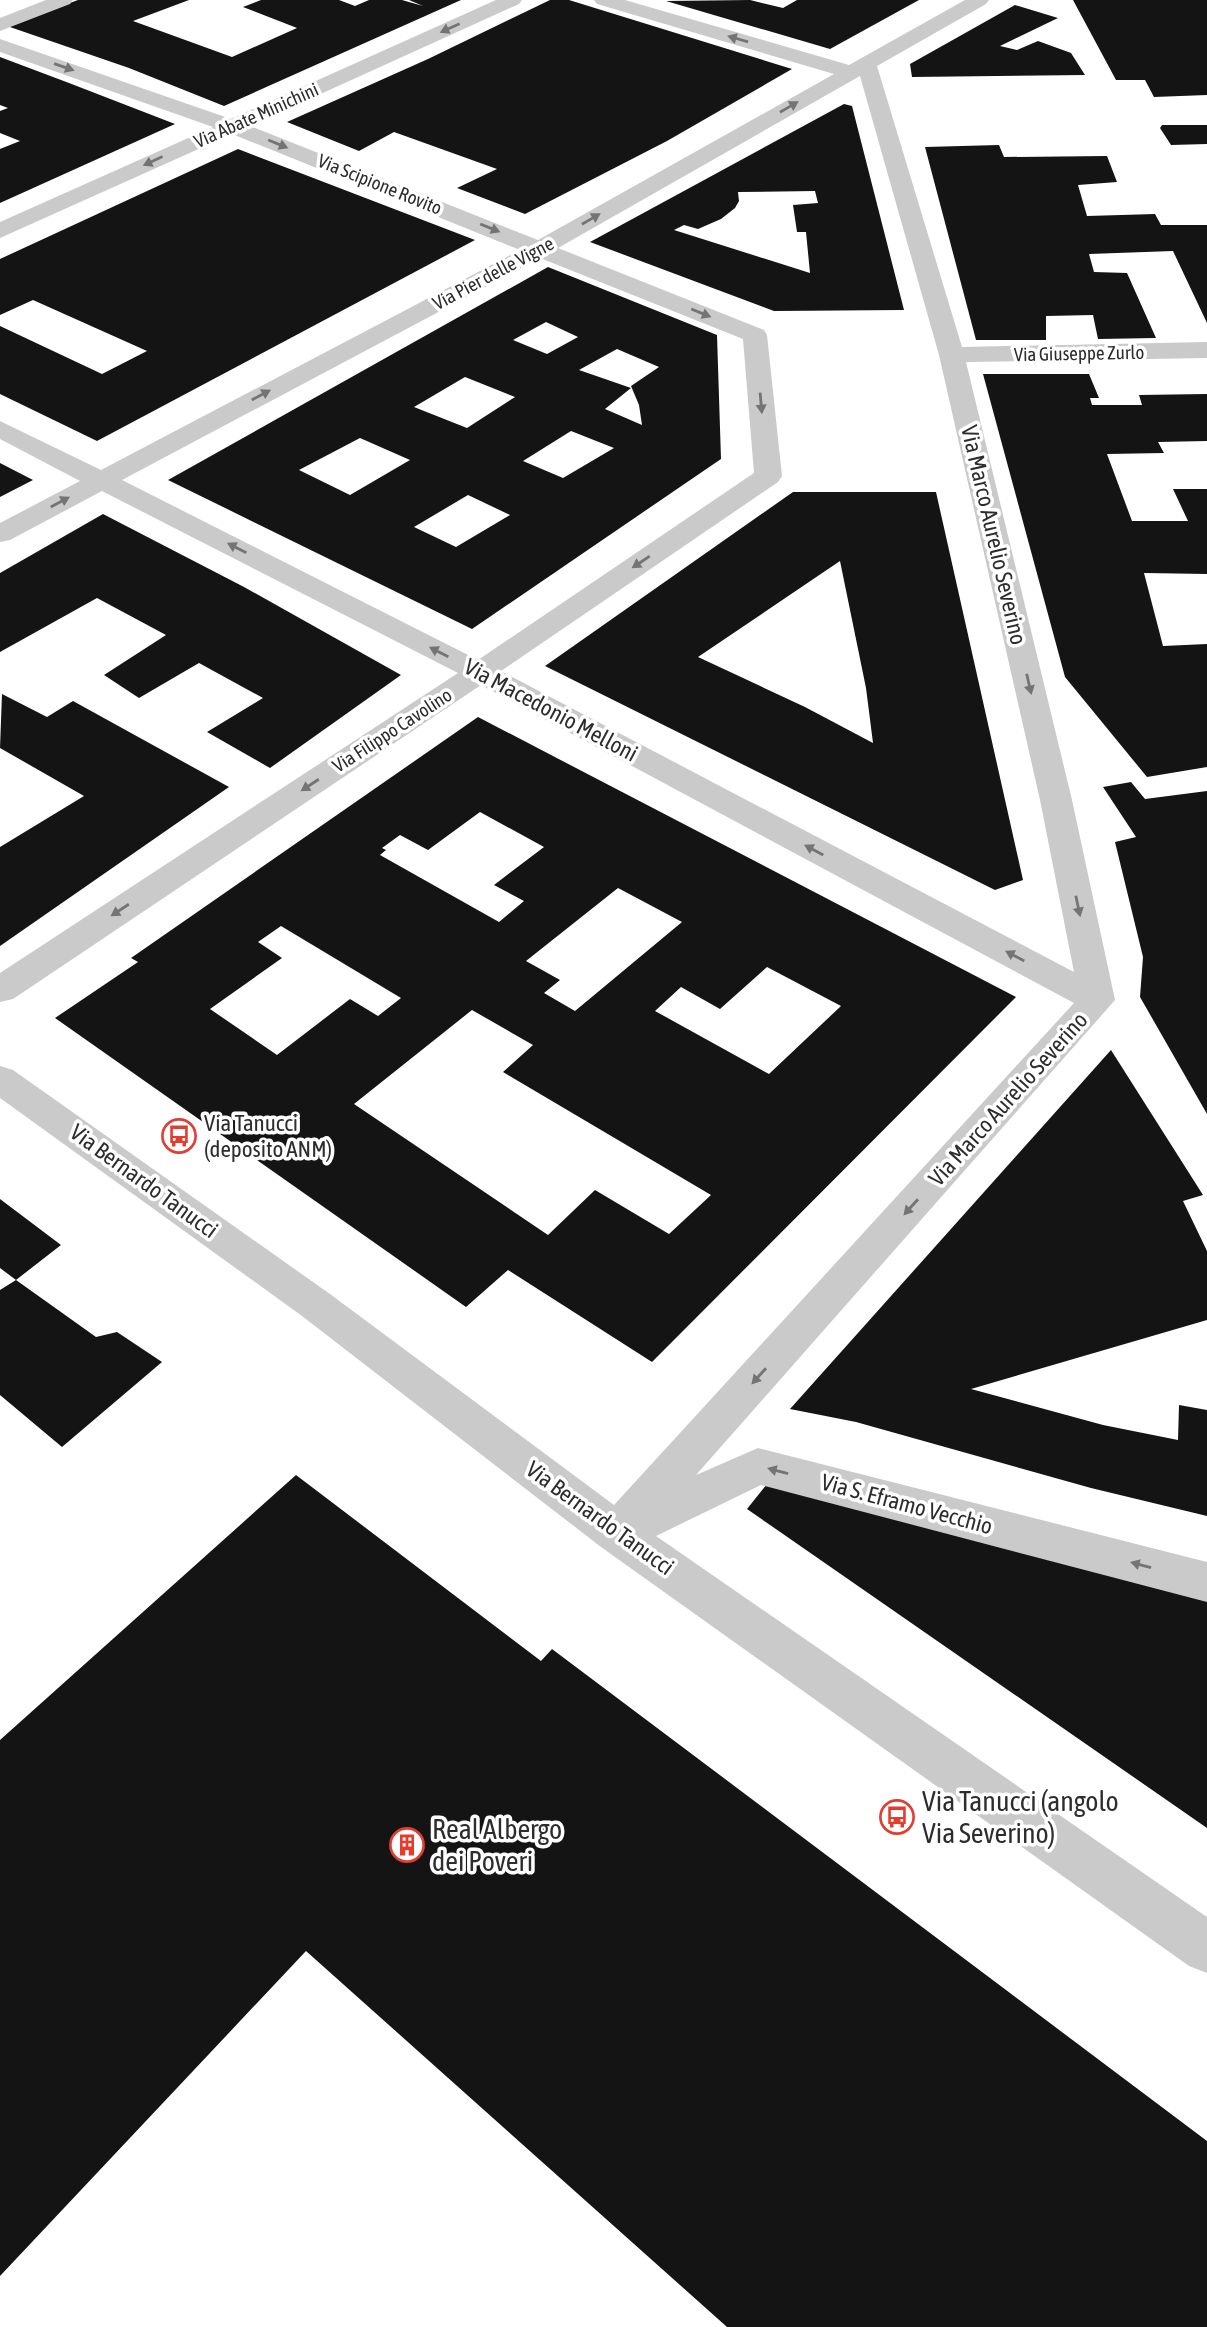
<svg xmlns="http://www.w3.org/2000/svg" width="1207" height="2327" font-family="'Asap Condensed',sans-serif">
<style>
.building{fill:#141414;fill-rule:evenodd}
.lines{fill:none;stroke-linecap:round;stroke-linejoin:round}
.minor{fill:#cacaca;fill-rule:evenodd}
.oneway{fill:#747474}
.labels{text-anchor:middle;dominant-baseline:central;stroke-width:7;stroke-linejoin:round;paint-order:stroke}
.far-street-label{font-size:19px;fill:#2d2d2d;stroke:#fff}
.street-label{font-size:23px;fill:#2d2d2d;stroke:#fff}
.poi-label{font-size:23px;fill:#2d2d2d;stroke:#fff;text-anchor:start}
.near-poi-label{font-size:28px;fill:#2d2d2d;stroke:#fff;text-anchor:start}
</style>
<rect width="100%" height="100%" fill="#fff"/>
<!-- building -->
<path class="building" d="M 78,0 L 189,0 L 133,21 L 232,57 L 297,28 L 243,7 L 261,0 L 339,0 L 355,6 L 369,0 L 402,0 L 423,6 L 409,0 L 461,0 L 224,106 L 129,68 L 7,26 Z
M 550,0 L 569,0 L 792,69 L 667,141 L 525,214 L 457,188 L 497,169 L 394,132 L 359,151 L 287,122 L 428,59 Z
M 750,0 L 783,8 L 797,0 L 919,0 L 830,49 L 666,1 Z
M 1073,0 L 1207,0 L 1207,95 L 1154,97 L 1145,80 L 1116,80 Z
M 1015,5 L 1058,18 L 1000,46 L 1017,50 L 1038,41 L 1071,53 L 1085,75 L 912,77 L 910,64 Z
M 0,57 L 69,83 L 175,124 L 0,203 L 0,149 L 20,141 L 0,133 L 0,111 L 8,108 L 0,105 Z
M 844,104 L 852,106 L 904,310 L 774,311 L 590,242 ZM 815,191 L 818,203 L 793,205 L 797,232 L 806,232 L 810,273 L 674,230 L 684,225 L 698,229 L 721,219 L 735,208 L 739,201 L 738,192 Z
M 1162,125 L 1207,125 L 1207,144 L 1171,145 L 1160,128 Z
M 999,145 L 1004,157 L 1107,156 L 1117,182 L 1078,185 L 1087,216 L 1155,214 L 1161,225 L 1207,225 L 1207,323 L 1173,251 L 1089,254 L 1094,272 L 1127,273 L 1156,338 L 1098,339 L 1093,315 L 1046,316 L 1046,340 L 976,340 L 925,147 Z
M 238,149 L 475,240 L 97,441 L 0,394 L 0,326 L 102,374 L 147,351 L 33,300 L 0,315 L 0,259 Z
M 548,267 L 717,335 L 721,459 L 472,629 L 168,480 ZM 546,322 L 578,337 L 547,354 L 513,340 ZM 617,349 L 659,367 L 631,386 L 639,405 L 642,425 L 605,409 L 631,388 L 579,370 ZM 465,377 L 515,397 L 467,428 L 414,407 ZM 571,431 L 614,448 L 563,478 L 523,461 ZM 360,438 L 410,460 L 350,495 L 299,470 ZM 468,495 L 510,515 L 456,547 L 414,527 Z
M 983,374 L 1089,374 L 1099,398 L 1090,398 L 1092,405 L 1142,405 L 1139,395 L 1207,394 L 1207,441 L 1158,442 L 1164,453 L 1107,454 L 1132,521 L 1188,521 L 1173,489 L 1207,489 L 1207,574 L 1144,573 L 1163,646 L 1207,644 L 1207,767 L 1147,777 L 1065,677 Z
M 0,463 L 33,480 L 0,497 Z
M 793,492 L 936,492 L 1023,880 L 995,890 L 545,666 ZM 840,561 L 866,688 L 873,743 L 805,707 L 698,657 Z
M 103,514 L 244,587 L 401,675 L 270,768 L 207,732 L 263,698 L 199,663 L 139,698 L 104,675 L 166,635 L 97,598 L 0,652 L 0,573 Z
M 2,694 L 47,717 L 73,701 L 229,787 L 0,946 L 0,847 L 84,796 L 0,748 Z
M 478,717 L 1016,997 L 652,1362 L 508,1270 L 466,1307 L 55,1018 L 138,962 L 131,958 ZM 480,812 L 544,847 L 494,885 L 524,901 L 499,922 L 380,855 L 386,850 L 382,848 L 400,835 L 428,850 ZM 618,888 L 682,922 L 575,1011 L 544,993 L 560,980 L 526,961 ZM 281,926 L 401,998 L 378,1016 L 350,999 L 277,1055 L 210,1009 L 282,958 L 258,942 ZM 767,967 L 841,1006 L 769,1074 L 655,1011 L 681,987 L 720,1009 ZM 472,1010 L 533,1045 L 503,1072 L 711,1195 L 669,1234 L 595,1190 L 548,1235 L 354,1104 Z
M 1131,782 L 1145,799 L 1207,791 L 1207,1114 L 1140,997 L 1143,957 L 1115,842 L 1136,837 L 1103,787 Z
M 1111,1050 L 1203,1195 L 1183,1201 L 1207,1251 L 1207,1320 L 971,1389 L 1103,1425 L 1178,1440 L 1179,1405 L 1207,1410 L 1207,1516 L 1091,1488 L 856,1422 L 790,1409 Z
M 0,1199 L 61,1245 L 16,1280 L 0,1268 Z
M 16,1280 L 96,1337 L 117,1332 L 162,1362 L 62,1447 L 0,1395 L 0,1290 Z
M 296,1475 L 541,1661 L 552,1649 L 1207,2141 L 1207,2327 L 727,2327 L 306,1951 L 0,2276 L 0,1740 Z
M 767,1484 L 1207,1601 L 1207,1828 L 747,1509 Z"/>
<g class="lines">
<!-- minor -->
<path class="minor" d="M 46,0 L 73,0 L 70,4 L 0,31 L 0,18 Z
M 496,0 L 522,0 L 519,4 L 250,126 L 538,240 L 834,74 L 597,4 L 594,0 L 625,0 L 849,65 L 965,0 L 989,0 L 986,4 L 877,66 L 962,347 L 1207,342 L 1207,358 L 966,362 L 1072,800 L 1115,1000 L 696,1475 L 758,1448 L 1207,1562 L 1207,1602 L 761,1485 L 656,1536 L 1207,1917 L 1207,1973 L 1189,1966 L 601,1547 L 302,1316 L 0,1098 L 0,1066 L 13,1070 L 330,1294 L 614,1505 L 1074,1003 L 481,685 L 13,999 L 0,1002 L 0,973 L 458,673 L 102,491 L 10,540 L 0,542 L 0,523 L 80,481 L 0,439 L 0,421 L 101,470 L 520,250 L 232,134 L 0,238 L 0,222 L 213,127 L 0,52 L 0,39 L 231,119 ZM 860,76 L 939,355 L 1040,800 L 1074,972 L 501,671 L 778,482 L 782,476 L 767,335 L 764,330 L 558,248 ZM 540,258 L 743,339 L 754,473 L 478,660 L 122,480 Z"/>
</g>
<!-- one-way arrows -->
<defs><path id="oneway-solid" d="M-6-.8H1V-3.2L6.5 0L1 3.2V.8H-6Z" transform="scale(1.75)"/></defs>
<g class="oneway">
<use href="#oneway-solid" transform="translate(450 28) rotate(156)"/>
<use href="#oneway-solid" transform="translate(738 39) rotate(-164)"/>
<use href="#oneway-solid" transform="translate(64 67) rotate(19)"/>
<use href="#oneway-solid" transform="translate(789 107) rotate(-30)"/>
<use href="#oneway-solid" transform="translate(278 144) rotate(22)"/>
<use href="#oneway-solid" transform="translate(153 161) rotate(155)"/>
<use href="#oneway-solid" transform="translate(591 219) rotate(-30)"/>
<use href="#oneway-solid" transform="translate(490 228) rotate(22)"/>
<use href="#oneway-solid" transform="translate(701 313) rotate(22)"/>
<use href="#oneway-solid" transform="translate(261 395) rotate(-28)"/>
<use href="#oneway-solid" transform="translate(761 403) rotate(85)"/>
<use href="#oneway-solid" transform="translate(60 502) rotate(-28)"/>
<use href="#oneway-solid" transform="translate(237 548) rotate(-153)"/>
<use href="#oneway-solid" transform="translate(641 562) rotate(146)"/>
<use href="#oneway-solid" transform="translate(439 652) rotate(-153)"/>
<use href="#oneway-solid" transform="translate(1029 684) rotate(77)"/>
<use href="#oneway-solid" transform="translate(310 785) rotate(147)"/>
<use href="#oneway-solid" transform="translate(814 850) rotate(-152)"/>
<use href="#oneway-solid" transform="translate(1078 906) rotate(78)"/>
<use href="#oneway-solid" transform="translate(120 910) rotate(147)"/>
<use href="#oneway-solid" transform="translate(1015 956) rotate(-152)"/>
<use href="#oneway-solid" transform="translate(911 1207) rotate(132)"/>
<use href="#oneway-solid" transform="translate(759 1376) rotate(132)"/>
<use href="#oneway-solid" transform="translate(778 1471) rotate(-165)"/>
<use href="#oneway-solid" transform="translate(1141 1565) rotate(-165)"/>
</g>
<!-- icons -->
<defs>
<g id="bus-ring" transform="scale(1.75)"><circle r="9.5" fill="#fff" stroke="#e33d31" stroke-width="1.5"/><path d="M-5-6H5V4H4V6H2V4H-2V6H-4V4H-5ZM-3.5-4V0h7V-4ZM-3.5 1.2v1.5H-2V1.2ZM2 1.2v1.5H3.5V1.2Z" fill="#e33d31"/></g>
<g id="building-ring" transform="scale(1.75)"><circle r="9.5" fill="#fff" stroke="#e33d31" stroke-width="1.5"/><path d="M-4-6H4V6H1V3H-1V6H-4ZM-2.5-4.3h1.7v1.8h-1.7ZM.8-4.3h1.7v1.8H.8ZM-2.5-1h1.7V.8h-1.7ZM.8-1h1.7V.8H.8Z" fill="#e33d31"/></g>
</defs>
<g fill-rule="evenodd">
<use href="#bus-ring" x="179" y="1136"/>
<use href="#bus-ring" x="897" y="1817"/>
<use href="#building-ring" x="407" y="1845"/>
</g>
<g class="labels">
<!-- far-street labels -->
<g class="far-street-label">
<text transform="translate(256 115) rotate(-24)">Via Abate Minichini</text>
<text transform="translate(380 184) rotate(22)">Via Scipione Rovito</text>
<text transform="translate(493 273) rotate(-28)">Via Pier delle Vigne</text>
<text transform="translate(1079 353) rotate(-1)">Via Giuseppe Zurlo</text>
<text transform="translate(392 730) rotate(-33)">Via Filippo Cavolino</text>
</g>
<!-- street labels -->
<g class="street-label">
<text transform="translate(994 535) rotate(77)">Via Marco Aurelio Severino</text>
<text transform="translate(551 710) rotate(28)">Via Macedonio Melloni</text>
<text transform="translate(1008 1099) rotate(-48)">Via Marco Aurelio Severino</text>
<text transform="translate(144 1181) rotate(36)">Via Bernardo Tanucci</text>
<text transform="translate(907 1504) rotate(15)">Via S. Eframo Vecchio</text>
<text transform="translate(600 1518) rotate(36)">Via Bernardo Tanucci</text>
</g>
<!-- poi labels -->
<g class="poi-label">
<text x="204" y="1123">Via Tanucci<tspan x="204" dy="26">(deposito ANM)</tspan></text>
</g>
<!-- near-poi labels -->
<g class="near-poi-label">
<text x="922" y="1801">Via Tanucci (angolo<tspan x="922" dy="32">Via Severino)</tspan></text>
<text x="432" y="1829">Real Albergo<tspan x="432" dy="32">dei Poveri</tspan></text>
</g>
</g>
</svg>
